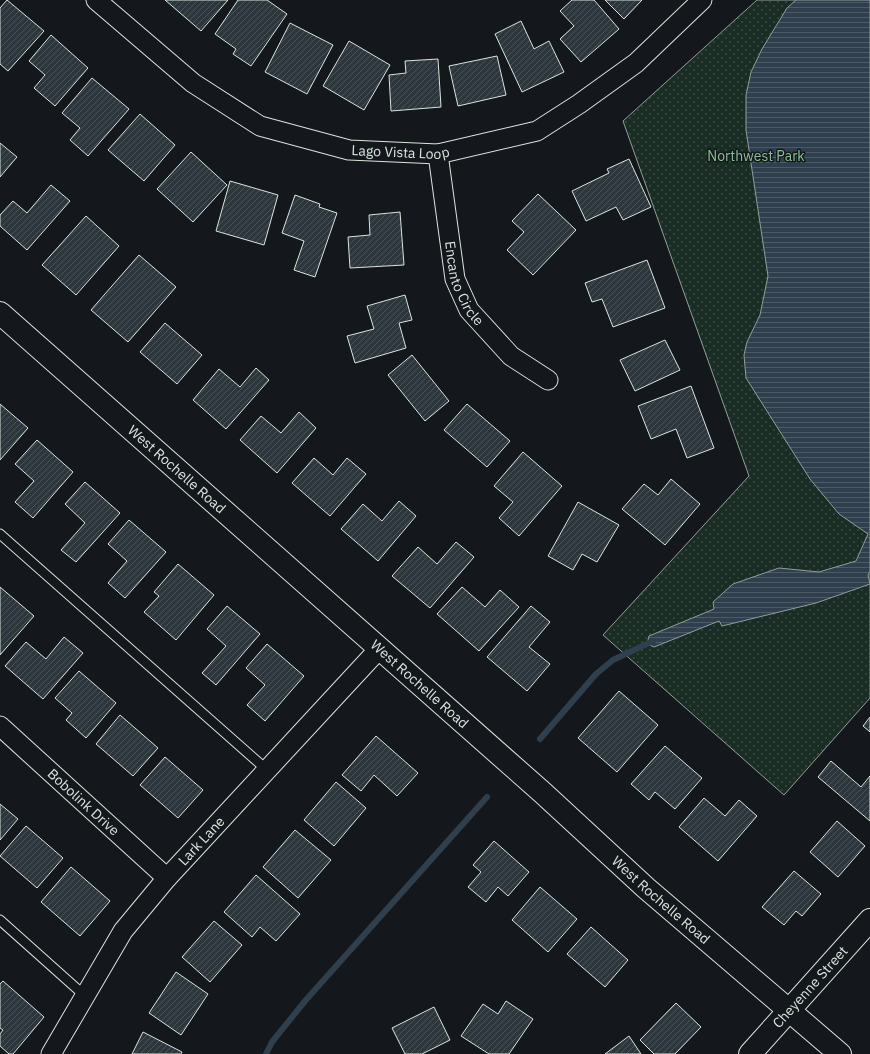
<svg xmlns="http://www.w3.org/2000/svg" width="870" height="1054" font-family="'IBM Plex Sans',sans-serif">
<style>
.park{fill:url(#park-dots);stroke:#939e99}
.water{fill:url(#water-rules);stroke:#939e99}
.lines{fill:none;stroke-linecap:round;stroke-linejoin:round}
.stream{stroke:#2f3f4d;stroke-width:6}
.building{fill:url(#building-hatch);stroke:#d8e6dc}
.service-casing{stroke:#d8e6dc;stroke-width:11}
.minor-casing{stroke:#d8e6dc;stroke-width:21}
.tertiary-casing{stroke:#d8e6dc;stroke-width:24}
.service{stroke:#14181c;stroke-width:9}
.minor{stroke:#14181c;stroke-width:19}
.tertiary{stroke:#14181c;stroke-width:22}
.labels{text-anchor:middle;dominant-baseline:central;stroke-width:3;stroke-linejoin:round;paint-order:stroke}
.street-label{font-size:14px;fill:#d8e6dc;stroke:#14181c}
.park-label{font-size:14px;fill:#8ac095;stroke:#14181c}
</style>
<defs>
<pattern id="park-dots" width="8" height="8" patternUnits="userSpaceOnUse"><rect width="8" height="8" fill="#1a2d24"/><path d="M2 2h.1M6 6h.1" fill="none" stroke="#3b4b43" stroke-width="1.8" stroke-linecap="round"/></pattern>
<pattern id="water-rules" width="6" height="5" patternUnits="userSpaceOnUse"><rect width="6" height="5" fill="#2f3f4d"/><path d="M0 2.5h6" fill="none" stroke="#4c5b66"/></pattern>
<pattern id="building-hatch" width="6" height="6" patternUnits="userSpaceOnUse"><rect width="6" height="6" fill="#2c363c"/><path d="M-1 1l2-2M0 6l6-6M5 7l2-2" fill="none" stroke="#4a5358"/></pattern>
</defs>
<rect width="100%" height="100%" fill="#14181c"/>
<!-- park -->
<path class="park" d="M 757,0 L 870,0 L 870,698 L 784,795 L 603,635 L 749,476 L 623,121 Z"/>
<!-- water -->
<path class="water" d="M 796,0 L 870,0 L 870,571 L 868,575 L 870,584 L 816,603 L 722,626 L 719,621 L 654,647 L 647,644 L 649,636 L 714,609 L 713,602 L 733,584 L 779,568 L 819,572 L 856,561 L 868,534 L 839,514 L 810,479 L 746,378 L 744,355 L 747,342 L 760,315 L 768,276 L 746,130 L 746,95 L 751,72 L 762,49 L 787,8 Z"/>
<g class="lines">
<!-- stream -->
<path class="stream" d="M 540,739 L 596,674 L 613,660 L 653,641
M 266,1054 L 272,1042 L 305,1001 L 487,797"/>
</g>
<!-- building -->
<path class="building" d="M 7,0 L 44,31 L 8,71 L 0,64 L 0,8 Z
M 165,0 L 228,0 L 201,31 Z
M 238,0 L 267,0 L 287,14 L 251,66 L 233,54 L 236,49 L 215,34 Z
M 572,0 L 594,0 L 619,29 L 581,62 L 560,39 L 574,26 L 560,11 Z
M 605,0 L 642,0 L 624,19 Z
M 521,21 L 534,49 L 549,41 L 564,72 L 522,92 L 495,34 Z
M 290,23 L 333,45 L 307,94 L 265,72 Z
M 51,35 L 88,68 L 55,106 L 34,88 L 45,75 L 29,61 Z
M 349,41 L 390,65 L 364,110 L 323,86 Z
M 497,56 L 506,95 L 458,106 L 449,66 Z
M 438,59 L 441,107 L 391,111 L 389,75 L 406,73 L 405,61 Z
M 92,78 L 129,109 L 88,156 L 70,140 L 80,128 L 62,113 Z
M 140,114 L 175,145 L 144,181 L 108,150 Z
M 0,143 L 17,157 L 0,177 Z
M 191,152 L 227,185 L 193,222 L 157,189 Z
M 629,159 L 651,207 L 623,220 L 616,207 L 586,221 L 572,191 L 609,173 L 607,169 Z
M 230,181 L 278,195 L 264,245 L 216,231 Z
M 51,185 L 70,201 L 27,250 L 0,226 L 0,215 L 13,201 L 27,213 Z
M 538,194 L 576,230 L 533,275 L 507,250 L 524,232 L 512,221 Z
M 295,195 L 320,204 L 319,207 L 337,213 L 315,277 L 294,270 L 304,241 L 282,233 Z
M 400,212 L 404,265 L 350,268 L 348,237 L 370,235 L 369,215 Z
M 86,216 L 119,246 L 76,295 L 42,265 Z
M 139,255 L 176,287 L 128,342 L 91,310 Z
M 647,260 L 665,308 L 613,327 L 602,299 L 592,302 L 585,283 Z
M 405,295 L 412,320 L 399,323 L 406,348 L 355,363 L 347,336 L 374,329 L 367,306 Z
M 165,323 L 202,355 L 177,384 L 140,352 Z
M 665,340 L 680,370 L 635,391 L 620,360 Z
M 412,355 L 449,401 L 425,421 L 388,375 Z
M 256,368 L 269,380 L 226,429 L 193,400 L 219,369 L 240,387 Z
M 691,386 L 714,448 L 687,458 L 676,429 L 651,439 L 638,406 Z
M 0,404 L 28,428 L 0,460 Z
M 467,404 L 510,441 L 487,467 L 444,430 Z
M 299,412 L 316,428 L 277,473 L 240,440 L 261,416 L 281,433 Z
M 37,440 L 73,472 L 33,518 L 15,502 L 34,481 L 15,464 Z
M 523,452 L 562,486 L 519,536 L 499,518 L 513,502 L 494,486 Z
M 314,458 L 333,475 L 347,458 L 366,474 L 330,516 L 292,483 Z
M 671,479 L 700,504 L 665,545 L 622,509 L 644,484 L 658,495 Z
M 85,482 L 120,513 L 76,562 L 61,550 L 85,523 L 65,504 Z
M 399,501 L 416,516 L 378,561 L 341,529 L 363,504 L 382,521 Z
M 578,502 L 619,525 L 597,562 L 582,554 L 573,570 L 548,556 Z
M 129,520 L 166,552 L 125,598 L 108,583 L 127,561 L 108,544 Z
M 456,542 L 474,557 L 430,608 L 392,576 L 418,547 L 437,564 Z
M 178,564 L 214,595 L 176,640 L 144,612 L 159,596 L 154,592 Z
M 0,587 L 34,616 L 0,655 Z
M 462,587 L 485,607 L 500,590 L 519,607 L 479,651 L 437,614 Z
M 227,606 L 260,634 L 216,685 L 202,673 L 226,646 L 207,629 Z
M 531,606 L 550,622 L 529,647 L 550,664 L 527,691 L 487,657 Z
M 64,637 L 83,653 L 43,699 L 5,666 L 26,642 L 46,659 Z
M 267,644 L 304,676 L 265,721 L 247,705 L 265,685 L 246,668 Z
M 79,671 L 116,703 L 86,738 L 66,720 L 72,713 L 55,698 Z
M 619,691 L 658,725 L 617,772 L 578,738 Z
M 120,715 L 158,748 L 133,776 L 96,744 Z
M 870,717 L 870,732 L 863,726 Z
M 376,736 L 418,773 L 397,796 L 374,775 L 361,791 L 342,775 Z
M 665,746 L 702,778 L 675,809 L 655,792 L 649,800 L 631,784 Z
M 165,757 L 203,790 L 178,818 L 140,785 Z
M 831,761 L 861,787 L 870,776 L 870,821 L 818,777 Z
M 336,782 L 366,808 L 334,846 L 304,820 Z
M 704,798 L 725,816 L 739,800 L 757,816 L 718,861 L 679,827 Z
M 0,804 L 18,819 L 0,840 Z
M 837,821 L 865,846 L 838,877 L 810,852 Z
M 26,826 L 63,858 L 37,888 L 0,856 Z
M 295,830 L 331,860 L 298,898 L 263,867 Z
M 494,841 L 529,872 L 508,896 L 498,887 L 486,902 L 468,887 L 481,872 L 473,865 Z
M 71,867 L 110,901 L 80,936 L 41,902 Z
M 794,871 L 821,894 L 802,916 L 796,911 L 784,925 L 762,907 Z
M 256,875 L 300,914 L 276,941 L 260,927 L 252,937 L 224,912 Z
M 540,887 L 577,919 L 548,952 L 512,920 Z
M 214,921 L 242,945 L 210,982 L 182,957 Z
M 591,927 L 628,960 L 605,987 L 567,954 Z
M 176,972 L 208,994 L 181,1035 L 149,1013 Z
M 3,981 L 44,1017 L 13,1054 L 9,1054 L 0,1046 L 0,1034 L 3,1030 L 0,1028 L 0,984 Z
M 506,1001 L 533,1019 L 509,1054 L 489,1054 L 461,1036 L 483,1004 L 498,1014 Z
M 676,1003 L 701,1027 L 675,1054 L 654,1054 L 640,1040 Z
M 434,1007 L 450,1040 L 422,1054 L 405,1054 L 392,1028 Z
M 143,1032 L 182,1052 L 181,1054 L 132,1054 Z
M 629,1036 L 641,1054 L 605,1054 Z"/>
<g class="lines">
<!-- service casing -->
<g class="service-casing">
<path id="service" d="M 0,534 L 267,770
M 0,920 L 85,996"/>
</g>
<!-- minor casing -->
<g class="minor-casing">
<g id="minor">
<path id="s1" d="M 96,0 L 193,83 L 260,126 L 349,150 L 438,154 L 537,131 L 579,104 L 636,63 L 702,0"/>
<path id="s2" d="M 438,154 L 455,279 L 469,310 L 511,356 L 548,380"/>
<path id="s3" d="M 0,726 L 167,878"/>
<path id="s4" d="M 51,1054 L 123,931 L 167,878 L 379,649"/>
</g>
</g>
<!-- tertiary casing -->
<g class="tertiary-casing">
<g id="tertiary">
<path id="s5" d="M 0,313 L 543,793 L 646,888 L 840,1054"/>
<path id="s6" d="M 750,1054 L 870,920"/>
</g>
</g>
<!-- service -->
<use href="#service" class="service"/>
<!-- minor -->
<use href="#minor" class="minor"/>
<!-- tertiary -->
<use href="#tertiary" class="tertiary"/>
</g>
<g class="labels">
<!-- street labels -->
<g class="street-label">
<text stroke="none"><textPath href="#s1" startOffset="351">Lago Vista Loop</textPath></text>
<text stroke="none"><textPath href="#s2" startOffset="133">Encanto Circle</textPath></text>
<text stroke="none"><textPath href="#s5" startOffset="236">West Rochelle Road</textPath></text>
<text stroke="none"><textPath href="#s5" startOffset="560">West Rochelle Road</textPath></text>
<text stroke="none"><textPath href="#s3" startOffset="113">Bobolink Drive</textPath></text>
<text stroke="none"><textPath href="#s4" startOffset="262">Lark Lane</textPath></text>
<text stroke="none"><textPath href="#s5" startOffset="884">West Rochelle Road</textPath></text>
<text stroke="none"><textPath href="#s6" startOffset="90">Cheyenne Street</textPath></text>
</g>
<!-- park labels -->
<g class="park-label">
<text x="756" y="156">Northwest Park</text>
</g>
</g>
</svg>
